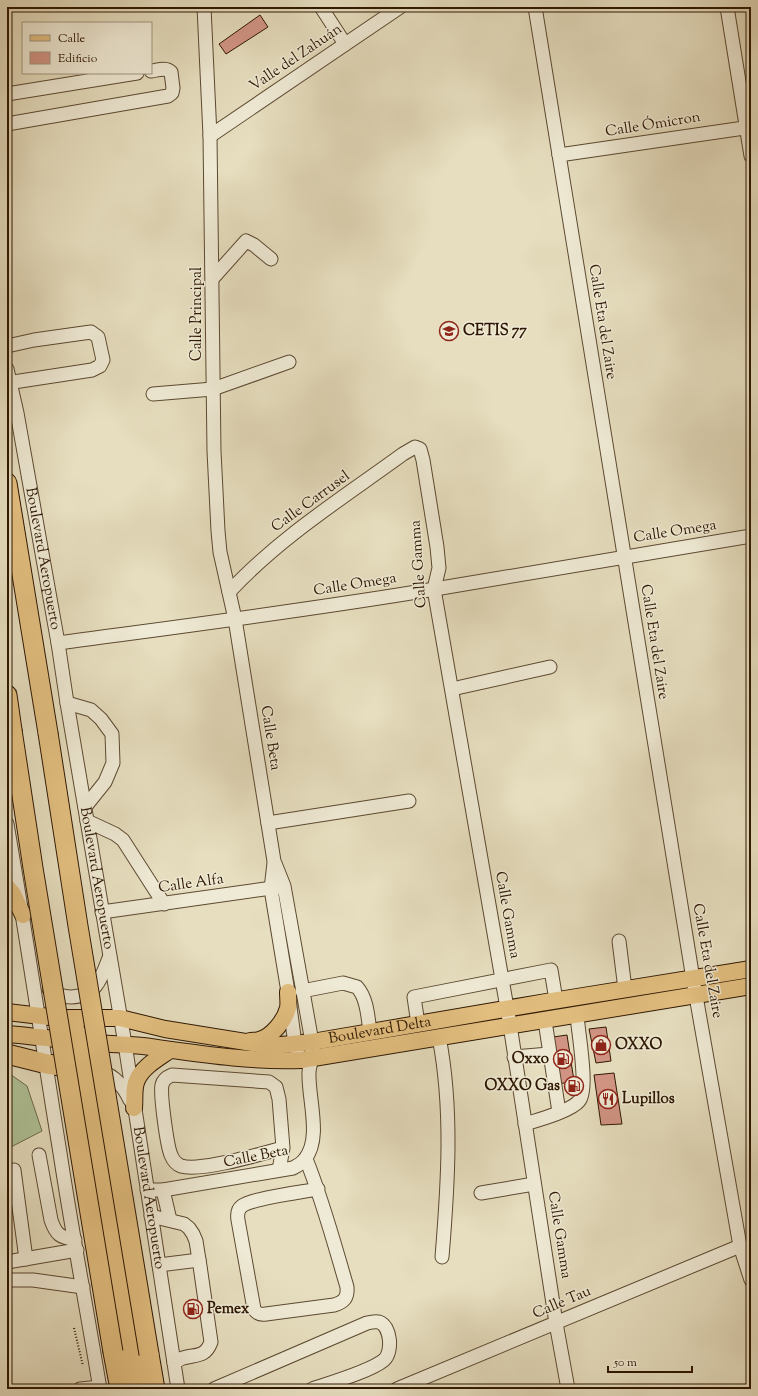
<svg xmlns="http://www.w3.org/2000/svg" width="758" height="1396" font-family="'Sorts Mill Goudy',serif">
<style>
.green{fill:#aec297;stroke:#6e6c4c}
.building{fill:#d29585;stroke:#2e1702}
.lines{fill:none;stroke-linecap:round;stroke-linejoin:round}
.minor-casing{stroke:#5c4931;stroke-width:15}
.major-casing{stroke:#2e1702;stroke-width:18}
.highway-casing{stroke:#2e1702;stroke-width:21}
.path{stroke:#2e1702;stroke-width:2;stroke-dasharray:1 2;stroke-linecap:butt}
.minor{stroke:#efead5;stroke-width:13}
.major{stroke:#e3bf80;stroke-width:16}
.highway{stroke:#e3bf80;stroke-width:19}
.highway-bridge-casing{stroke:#2e1702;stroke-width:21;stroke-linecap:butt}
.highway-bridge{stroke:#e3bf80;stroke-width:19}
.labels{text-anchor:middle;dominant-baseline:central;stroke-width:3;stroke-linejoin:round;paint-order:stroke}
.street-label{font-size:15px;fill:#2e1702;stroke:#efead5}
.poi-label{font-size:15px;font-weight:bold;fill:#2e1702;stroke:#efead5;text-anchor:start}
</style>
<rect width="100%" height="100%" fill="#e6debf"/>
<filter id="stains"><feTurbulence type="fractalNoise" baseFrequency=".005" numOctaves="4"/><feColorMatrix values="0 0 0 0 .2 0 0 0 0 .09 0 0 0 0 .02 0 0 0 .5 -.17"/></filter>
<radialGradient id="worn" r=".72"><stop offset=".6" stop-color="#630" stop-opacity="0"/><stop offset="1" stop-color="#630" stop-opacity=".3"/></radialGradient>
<!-- green -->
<path class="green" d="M 7,1072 L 27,1086 L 42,1131 L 7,1149 Z"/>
<!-- building -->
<path class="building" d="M 260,15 L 268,27 L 226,54 L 219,44 Z
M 606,1027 L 611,1061 L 596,1063 L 589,1029 Z
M 567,1035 L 574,1081 L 559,1084 L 553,1037 Z
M 614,1073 L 622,1124 L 601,1125 L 594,1075 Z"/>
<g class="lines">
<!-- minor casing -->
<g class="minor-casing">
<g id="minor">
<path d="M 321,7 L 345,44"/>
<path d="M 535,7 L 693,979 L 740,1246 L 751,1280"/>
<path d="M 727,7 L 751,156"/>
<path d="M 7,94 L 137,73"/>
<path d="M 7,124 L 168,96 L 172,93 L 173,88 L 171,72 C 166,67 158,70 151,71"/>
<path d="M 210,136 L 400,7"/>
<path d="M 559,155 L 751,127"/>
<path d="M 213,278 L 246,241 L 254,245 L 271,259"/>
<path d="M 7,346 L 34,340 L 91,332 L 98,337 L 103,360 L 100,366 L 92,370 L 7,383"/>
<path id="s1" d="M 7,369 L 17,413 L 58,643 L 67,703 L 125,1044 L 178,1389"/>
<path d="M 153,394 L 213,389 L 289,362"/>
<path d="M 229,592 C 279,538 344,497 403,454 L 415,447 L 420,449 L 423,460 L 437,547 L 439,568 L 434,589 L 510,1025 L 556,1323 L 568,1389"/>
<path d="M 58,643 C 184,626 310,610 435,589 C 540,572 645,553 751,536"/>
<path d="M 452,689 L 550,667"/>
<path d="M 67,703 L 91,710 L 101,719 L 112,734 L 113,763 L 105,782 L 85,807"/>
<path d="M 87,821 L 115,834 L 123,840 L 164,904"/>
<path d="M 268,823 L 409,801"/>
<path d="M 7,824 C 26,933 42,1043 60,1153 C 72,1232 87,1310 100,1389"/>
<path d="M 274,863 L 271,889 L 288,992 L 295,1044 L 298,1053"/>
<path d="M 102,912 L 279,887"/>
<path d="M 619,941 L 625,989"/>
<path d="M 49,989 C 55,994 62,997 71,997 C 96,996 101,979 109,958"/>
<path d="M 302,991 L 343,983 L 357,987 C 367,998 368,1017 370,1032"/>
<path d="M 545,1021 L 559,1112"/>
<path d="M 418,1024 L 414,997 L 551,970 L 556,1000"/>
<path d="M 439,1037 C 453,1109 448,1184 442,1257"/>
<path d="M 514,1057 L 549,1054"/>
<path d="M 96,1071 C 113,1073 123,1085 130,1100"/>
<path d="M 525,1124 C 538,1120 571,1111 579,1101 C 589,1090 578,1032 577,1015"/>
<path d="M 39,1155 L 51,1220 C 56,1235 60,1237 75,1240"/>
<path d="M 306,1159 C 323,1201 334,1243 347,1287 C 348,1298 344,1302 334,1305 L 266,1314 C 260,1315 257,1314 254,1309 L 238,1220 C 237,1214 238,1209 242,1206 C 253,1198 303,1192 318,1189"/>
<path d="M 14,1170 L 26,1259"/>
<path d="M 279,1170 L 283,1148 L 279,1099 L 276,1087 L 269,1082 L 172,1075 C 167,1077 163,1080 162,1085 C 160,1094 167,1146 171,1155 C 173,1160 176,1164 181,1166 C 201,1172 261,1154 283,1148"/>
<path d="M 147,1190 L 163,1190 L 293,1168 C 297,1166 302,1163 305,1159 C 322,1138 308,1098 309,1073 C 309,1068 311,1063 312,1058 C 312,1053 312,1048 312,1042 L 284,886 L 274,861 L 235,619 L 220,552 L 218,531 L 214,451 L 210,136 L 204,7"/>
<path d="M 163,1190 L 170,1220"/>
<path d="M 481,1193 L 534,1184"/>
<path d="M 151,1216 L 184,1224 L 189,1228 L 193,1234 L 196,1241 L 200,1266 L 211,1342 C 205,1358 196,1354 183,1358 C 180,1359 177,1361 174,1363"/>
<path d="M 7,1262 L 77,1250"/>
<path d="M 159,1265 L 199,1260"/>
<path d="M 7,1280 L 33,1280 L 83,1287"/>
<path d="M 80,1389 L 100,1387"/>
<path d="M 214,1389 L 367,1323 C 371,1322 375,1321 379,1322 C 391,1326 393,1352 384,1360 C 371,1371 330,1383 312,1389"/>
<path d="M 397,1389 L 740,1246"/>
</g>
</g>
<!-- major casing -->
<g class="major-casing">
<g id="major">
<path d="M 7,887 L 13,894 L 23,915"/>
<path id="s2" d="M 7,1012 L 58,1018 L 120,1018 L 165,1029 L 271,1046 L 312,1042 L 546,1002 L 751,969"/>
<path d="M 7,1034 C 31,1036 55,1039 80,1042 C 101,1044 122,1044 143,1046 C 195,1053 248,1062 301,1060 L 751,986"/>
<path d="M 250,1041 C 252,1041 256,1041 259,1040 C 272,1037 285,1020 288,1008 C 289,1003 288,997 288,992"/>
<path d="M 134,1108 C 135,1099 133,1088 137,1080 C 142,1067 159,1058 170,1050"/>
</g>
</g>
<!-- highway casing -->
<g class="highway-casing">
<path id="highway" d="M 7,483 L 48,733
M 7,695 L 12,730
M 58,1018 C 84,1031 80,1043 83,1069 L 138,1389
M 7,1054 L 47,1064 L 81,1069
M 113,1352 L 120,1389
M 149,1354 L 155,1389"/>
</g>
<!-- path -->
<path class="path" d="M 74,1328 L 83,1366"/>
<!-- minor -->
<use href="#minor" class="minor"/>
<!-- major -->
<use href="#major" class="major"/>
<!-- highway -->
<use href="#highway" class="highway"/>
<!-- highway-bridge casing -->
<g class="highway-bridge-casing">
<path id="highway-bridge" d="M 12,730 L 33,868 L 113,1352
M 48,733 L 78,926 L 149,1354"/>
</g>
<!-- highway-bridge -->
<use href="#highway-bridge" class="highway-bridge"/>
</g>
<!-- icons -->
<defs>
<g id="school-ring" transform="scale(1)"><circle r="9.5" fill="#efead5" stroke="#8f2418" stroke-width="1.5"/><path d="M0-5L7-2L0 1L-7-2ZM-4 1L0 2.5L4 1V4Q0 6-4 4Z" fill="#8f2418"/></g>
<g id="shop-ring" transform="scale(1)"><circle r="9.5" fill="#efead5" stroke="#8f2418" stroke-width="1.5"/><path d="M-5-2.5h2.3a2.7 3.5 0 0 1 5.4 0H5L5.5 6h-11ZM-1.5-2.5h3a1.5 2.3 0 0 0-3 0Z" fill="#8f2418"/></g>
<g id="fuel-ring" transform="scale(1)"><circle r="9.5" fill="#efead5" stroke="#8f2418" stroke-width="1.5"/><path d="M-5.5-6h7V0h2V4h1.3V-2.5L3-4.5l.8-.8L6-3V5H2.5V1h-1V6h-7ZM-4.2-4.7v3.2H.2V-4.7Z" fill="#8f2418"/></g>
<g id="restaurant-ring" transform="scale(1)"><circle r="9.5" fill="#efead5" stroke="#8f2418" stroke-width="1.5"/><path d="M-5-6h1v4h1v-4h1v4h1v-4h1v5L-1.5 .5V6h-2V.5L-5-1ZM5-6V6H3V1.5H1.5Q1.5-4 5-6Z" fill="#8f2418"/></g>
</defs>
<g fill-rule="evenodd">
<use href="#school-ring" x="449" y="331"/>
<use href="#shop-ring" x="601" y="1045"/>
<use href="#fuel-ring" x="563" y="1059"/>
<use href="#fuel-ring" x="574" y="1086"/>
<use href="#restaurant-ring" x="608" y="1099"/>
<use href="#fuel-ring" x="193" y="1309"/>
</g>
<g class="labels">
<!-- street labels -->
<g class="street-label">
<text transform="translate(296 58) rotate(-34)">Valle del Zahuán</text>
<text transform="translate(653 125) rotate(-9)">Calle Ómicron</text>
<text transform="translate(197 314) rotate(-90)">Calle Principal</text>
<text transform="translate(602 322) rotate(81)">Calle Eta del Zaire</text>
<text transform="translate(311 502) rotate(-36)">Calle Carrusel</text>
<text transform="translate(675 532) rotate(-9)">Calle Omega</text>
<text stroke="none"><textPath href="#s1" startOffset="193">Boulevard Aeropuerto</textPath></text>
<text transform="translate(419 564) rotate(-94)">Calle Gamma</text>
<text transform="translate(355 585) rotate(-9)">Calle Omega</text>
<text transform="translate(654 642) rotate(81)">Calle Eta del Zaire</text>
<text transform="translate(270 738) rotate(81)">Calle Beta</text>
<text stroke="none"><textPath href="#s1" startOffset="517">Boulevard Aeropuerto</textPath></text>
<text transform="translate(191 884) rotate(-8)">Calle Alfa</text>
<text transform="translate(507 915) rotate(80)">Calle Gamma</text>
<text transform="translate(707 961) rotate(80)">Calle Eta del Zaire</text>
<text stroke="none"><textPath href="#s2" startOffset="377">Boulevard Delta</textPath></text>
<text transform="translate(256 1157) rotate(-11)">Calle Beta</text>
<text stroke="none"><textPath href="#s1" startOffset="841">Boulevard Aeropuerto</textPath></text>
<text transform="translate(559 1235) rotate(81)">Calle Gamma</text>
<text transform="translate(562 1303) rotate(-23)">Calle Tau</text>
</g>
<!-- poi labels -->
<g class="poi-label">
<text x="463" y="331">CETIS 77</text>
<text x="615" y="1045">OXXO</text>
<text x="549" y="1059" text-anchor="end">Oxxo</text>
<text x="560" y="1086" text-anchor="end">OXXO Gas</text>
<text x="622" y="1099">Lupillos</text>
<text x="207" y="1309">Pemex</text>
</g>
</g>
<!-- margin -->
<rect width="758" height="1396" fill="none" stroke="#e6debf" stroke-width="24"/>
<rect x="8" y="8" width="742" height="1380" fill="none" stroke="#2e1702" stroke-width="2"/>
<rect x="12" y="12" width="734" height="1372" fill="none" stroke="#2e1702"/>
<!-- legend -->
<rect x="22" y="22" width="130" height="52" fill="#efead5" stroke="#a29681"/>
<rect x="30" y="35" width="20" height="6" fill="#e3bf80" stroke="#a29681"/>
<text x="58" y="42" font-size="12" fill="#2e1702">Calle</text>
<rect x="30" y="52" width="20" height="12" fill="#d29585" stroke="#a29681"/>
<text x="58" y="62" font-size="12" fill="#2e1702">Edificio</text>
<!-- scale -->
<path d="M608 1366v6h84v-6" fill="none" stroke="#2e1702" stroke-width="2"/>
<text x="614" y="1366" font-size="12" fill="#2e1702" stroke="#efead5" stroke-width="3" paint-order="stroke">50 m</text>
<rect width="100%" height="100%" filter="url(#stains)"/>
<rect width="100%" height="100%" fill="url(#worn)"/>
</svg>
